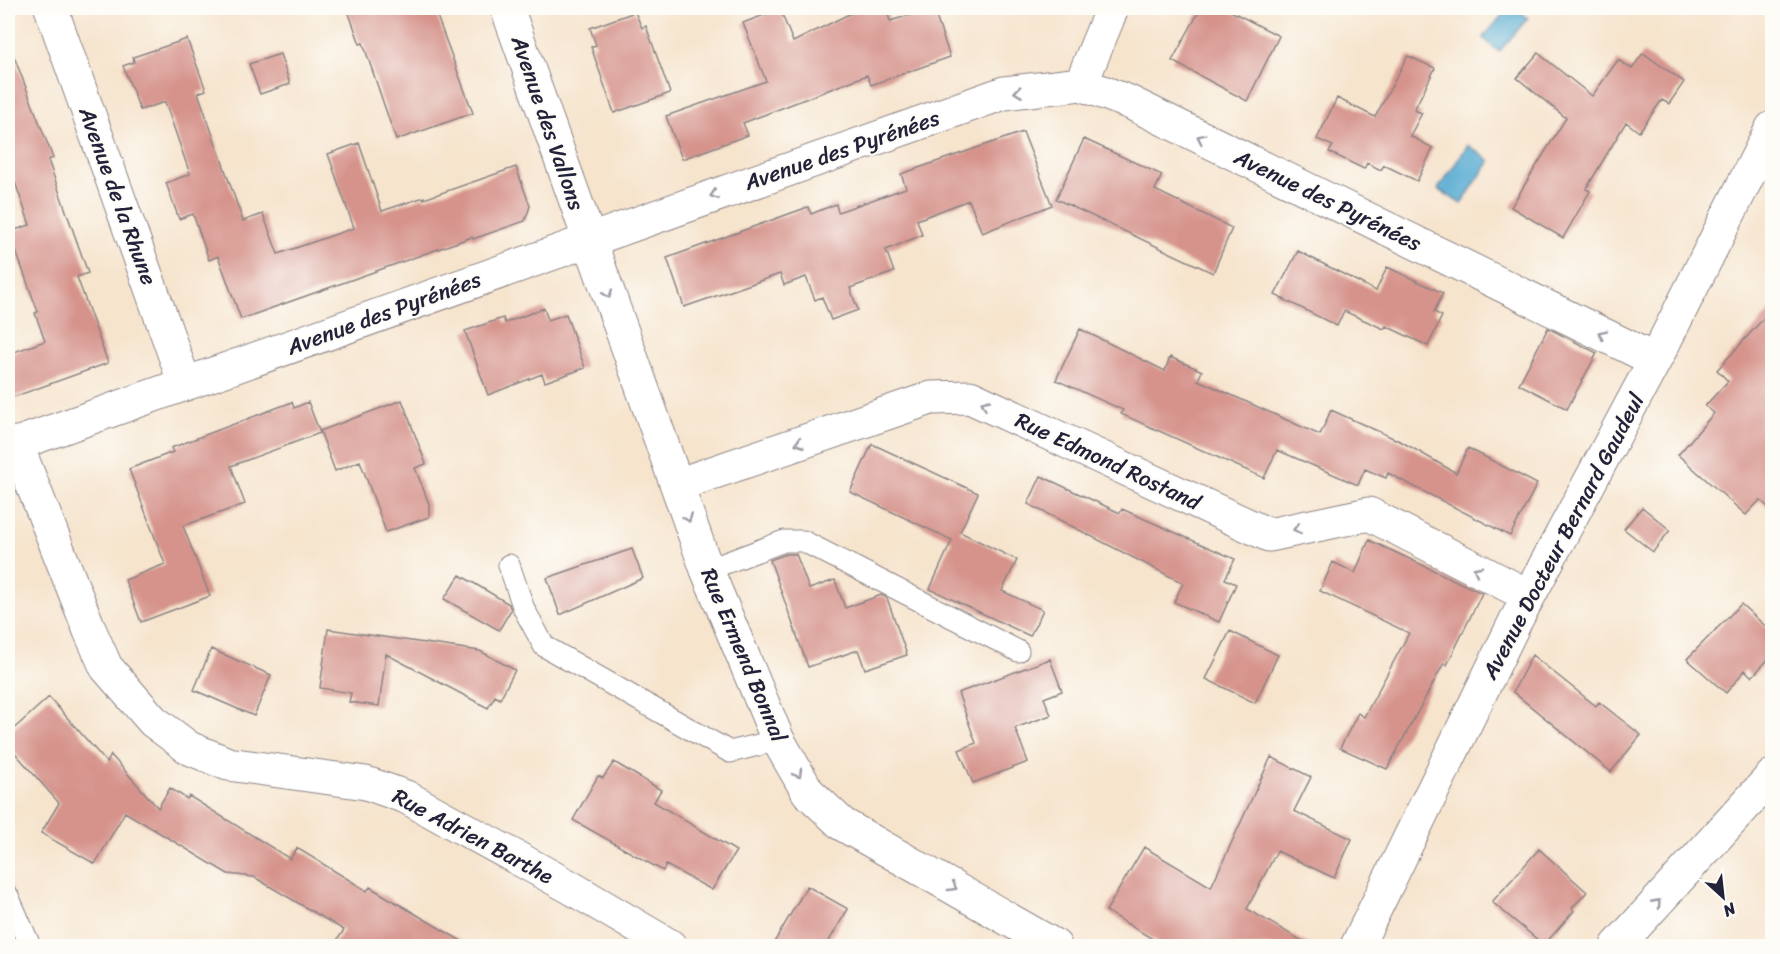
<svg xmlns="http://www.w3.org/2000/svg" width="1780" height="954" font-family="Sriracha,sans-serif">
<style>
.water{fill:#57abd2;stroke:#3c6686;stroke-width:1.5}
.building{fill:#d5938b}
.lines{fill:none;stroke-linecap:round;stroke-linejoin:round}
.lane-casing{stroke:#8c8384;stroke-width:23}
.street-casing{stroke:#8c8384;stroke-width:35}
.lane{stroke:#fff;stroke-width:21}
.street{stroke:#fff;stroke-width:33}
.oneway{stroke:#9c9ca7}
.labels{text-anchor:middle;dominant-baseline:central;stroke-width:4.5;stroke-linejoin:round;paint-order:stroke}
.street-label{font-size:22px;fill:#22223b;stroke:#fdfcf7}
</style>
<rect width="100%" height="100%" fill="#fdfcf7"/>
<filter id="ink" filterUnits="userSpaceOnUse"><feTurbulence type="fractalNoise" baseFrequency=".0167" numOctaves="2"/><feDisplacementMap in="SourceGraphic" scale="12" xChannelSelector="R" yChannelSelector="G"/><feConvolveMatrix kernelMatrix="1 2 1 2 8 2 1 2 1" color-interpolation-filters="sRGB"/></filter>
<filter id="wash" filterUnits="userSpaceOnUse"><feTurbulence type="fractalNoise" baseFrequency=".008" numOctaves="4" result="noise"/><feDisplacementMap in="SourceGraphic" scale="24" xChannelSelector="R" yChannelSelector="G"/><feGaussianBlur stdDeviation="1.35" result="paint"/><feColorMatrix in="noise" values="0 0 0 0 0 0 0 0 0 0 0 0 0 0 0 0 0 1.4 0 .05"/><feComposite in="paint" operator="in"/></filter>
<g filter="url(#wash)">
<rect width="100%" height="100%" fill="#f6e4cd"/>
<!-- water -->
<path class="water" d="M 1508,8 L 1516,8 L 1528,18 L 1499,52 L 1483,38 Z
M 1468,145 L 1490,161 L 1461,204 L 1438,189 Z"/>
<g id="blocks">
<!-- building -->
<path class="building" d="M 347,8 L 434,8 L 473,113 L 396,140 L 363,43 L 360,44 Z
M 861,8 L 886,8 L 890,21 L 933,8 L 950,57 L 871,85 L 867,75 L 743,123 L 748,135 L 682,159 L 666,116 L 766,81 L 743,23 L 780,9 L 793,42 Z
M 1201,8 L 1225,8 L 1279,36 L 1247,101 L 1172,61 Z
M 635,12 L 642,28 L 646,26 L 670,93 L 614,113 L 591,47 L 596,45 L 590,28 Z
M 187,39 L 206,90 L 198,93 L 243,221 L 263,214 L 278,254 L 354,228 L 328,154 L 359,143 L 382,211 L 424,197 L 424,199 L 516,167 L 530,206 L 525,221 L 473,239 L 472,237 L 241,319 L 218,256 L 209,260 L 193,214 L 179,219 L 166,183 L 190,174 L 165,102 L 140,110 L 123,66 L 134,62 L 133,57 Z
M 10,46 L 53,158 L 48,160 L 88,273 L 77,277 L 108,363 L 8,399 L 8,354 L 45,341 L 35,313 L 38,312 L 9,232 L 30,225 L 8,162 L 8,47 Z
M 1538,53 L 1592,96 L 1618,60 L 1632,69 L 1643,53 L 1684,82 L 1669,104 L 1662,100 L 1639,132 L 1626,122 L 1586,189 L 1590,191 L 1563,238 L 1511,207 L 1566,118 L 1517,78 Z
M 280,54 L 290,84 L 260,94 L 249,64 Z
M 1408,56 L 1435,68 L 1414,110 L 1422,113 L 1410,136 L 1433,148 L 1417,181 L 1384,165 L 1381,170 L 1367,163 L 1364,169 L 1329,152 L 1333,146 L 1317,139 L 1337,98 L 1375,117 Z
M 1023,132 L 1052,205 L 982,233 L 969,200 L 917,220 L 922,235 L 886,250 L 894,272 L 850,288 L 858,310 L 831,320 L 822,297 L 815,300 L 806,277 L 784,285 L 780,274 L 684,307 L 667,258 L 808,207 L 811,214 L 836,204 L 838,212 L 906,188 L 901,174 Z
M 1084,139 L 1162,175 L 1155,190 L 1232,228 L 1213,273 L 1056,199 Z
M 1298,251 L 1376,291 L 1387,267 L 1443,293 L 1434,312 L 1442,316 L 1428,346 L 1386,326 L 1384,329 L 1344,311 L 1337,326 L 1275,295 Z
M 544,308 L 548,320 L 566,314 L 585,368 L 545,382 L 542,374 L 488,395 L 465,331 L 503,318 L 505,323 Z
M 1773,308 L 1773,511 L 1760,500 L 1746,515 L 1678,455 L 1714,413 L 1705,406 L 1728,381 L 1717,370 Z
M 1548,328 L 1597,353 L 1567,409 L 1519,384 Z
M 1080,329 L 1165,371 L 1170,357 L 1202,371 L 1198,380 L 1320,435 L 1331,410 L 1402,442 L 1456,473 L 1468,448 L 1537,484 L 1510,536 L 1388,473 L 1386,478 L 1365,469 L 1358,485 L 1277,450 L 1264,478 L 1121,414 L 1123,410 L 1056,380 Z
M 402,400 L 426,464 L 415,468 L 429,504 L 429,517 L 386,532 L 360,461 L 335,471 L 320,431 Z
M 292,402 L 294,408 L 308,402 L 320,433 L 231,466 L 245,504 L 183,526 L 210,596 L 141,622 L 125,580 L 165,564 L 129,469 L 173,452 L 171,448 Z
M 872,444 L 978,493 L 960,532 L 1017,560 L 1002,591 L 1043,610 L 1030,636 L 930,589 L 952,540 L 850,492 Z
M 1041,476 L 1120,513 L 1122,509 L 1235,559 L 1225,579 L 1236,584 L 1219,622 L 1174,602 L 1183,583 L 1028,504 Z
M 1642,507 L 1670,530 L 1653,552 L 1624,529 Z
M 1369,540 L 1482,593 L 1447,665 L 1444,663 L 1387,769 L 1340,748 L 1358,713 L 1364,717 L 1409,633 L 1320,591 L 1333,562 L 1355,573 Z
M 632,549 L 643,578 L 560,615 L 547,578 Z
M 786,554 L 796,554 L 809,589 L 835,580 L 845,608 L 881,595 L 887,598 L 907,655 L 865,669 L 858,650 L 808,667 L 770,560 Z
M 460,575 L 509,604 L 511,610 L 499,630 L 444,599 Z
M 1741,604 L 1773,633 L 1773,654 L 1752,677 L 1745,670 L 1726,693 L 1687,659 Z
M 328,629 L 480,651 L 515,670 L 500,699 L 495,696 L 488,708 L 386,654 L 379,706 L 349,702 L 351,693 L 320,688 Z
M 1230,631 L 1278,655 L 1255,703 L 1206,679 Z
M 211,649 L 271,675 L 254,716 L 194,690 Z
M 1532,655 L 1596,706 L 1599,702 L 1641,735 L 1611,772 L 1513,692 Z
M 1050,659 L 1062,691 L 1044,698 L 1051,715 L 1015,728 L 1028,762 L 973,783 L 959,750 L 976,743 L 958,693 Z
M 49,697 L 107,763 L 111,755 L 158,808 L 170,788 L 187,799 L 189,796 L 290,859 L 297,848 L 367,891 L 370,887 L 385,896 L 470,946 L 333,946 L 344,930 L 254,877 L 228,874 L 125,812 L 95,864 L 41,833 L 59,803 L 8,745 L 8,734 Z
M 1271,757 L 1311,777 L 1294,811 L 1352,839 L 1334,878 L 1277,851 L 1247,909 L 1311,946 L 1164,946 L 1106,911 L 1144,847 L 1211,887 Z
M 614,762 L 661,790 L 654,802 L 736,851 L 712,890 L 666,865 L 663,871 L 573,820 L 598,776 L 603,778 Z
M 1539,849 L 1587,892 L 1572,908 L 1574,911 L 1544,945 L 1492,902 Z
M 807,886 L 848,909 L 826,946 L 772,946 Z"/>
</g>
</g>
<g filter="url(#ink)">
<use href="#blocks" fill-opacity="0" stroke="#8c8384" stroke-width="1.5"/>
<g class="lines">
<!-- lane casing -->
<g class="lane-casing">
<path id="lane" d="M 509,565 L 524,609 L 544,646 L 730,752 L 778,740
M 707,570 L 784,541 L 803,541 L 1018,651
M 8,896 L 30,946"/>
</g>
<!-- street casing -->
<g class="street-casing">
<path id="street" d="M 51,8 L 185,384
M 507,8 L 707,570 L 778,740 L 808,792 L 842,824 L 1055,946
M 1081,84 L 1112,8
M 16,443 L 90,631 L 106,667 L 153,721 L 189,748 L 228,764 L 366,783 L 406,797 L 570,887 L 670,946
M 8,447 L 1004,93 L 1081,84 L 1129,102 L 1655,360
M 677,485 L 931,398 L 970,397 L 1269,535 L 1369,514 L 1529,596
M 1357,946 L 1515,622 L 1655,360 L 1772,128
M 1617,946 L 1772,776"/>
</g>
<!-- lane -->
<use href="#lane" class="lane"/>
<!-- street -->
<use href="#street" class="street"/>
</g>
<!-- one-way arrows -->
<defs><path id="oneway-chevron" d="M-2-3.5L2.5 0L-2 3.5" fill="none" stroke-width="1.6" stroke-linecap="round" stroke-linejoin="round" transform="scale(1.5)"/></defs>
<g class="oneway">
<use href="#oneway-chevron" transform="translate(1018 92) rotate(173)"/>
<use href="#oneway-chevron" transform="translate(1201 138) rotate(-154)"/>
<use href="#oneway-chevron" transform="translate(714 195) rotate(161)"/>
<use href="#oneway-chevron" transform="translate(608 294) rotate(70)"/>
<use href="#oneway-chevron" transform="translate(1602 334) rotate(-154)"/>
<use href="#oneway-chevron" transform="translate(985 404) rotate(-155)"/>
<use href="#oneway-chevron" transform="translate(799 443) rotate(161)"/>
<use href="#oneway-chevron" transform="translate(688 518) rotate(70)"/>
<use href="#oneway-chevron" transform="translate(1297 529) rotate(168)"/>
<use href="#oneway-chevron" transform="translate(1477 570) rotate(-152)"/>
<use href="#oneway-chevron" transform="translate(798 774) rotate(60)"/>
<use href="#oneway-chevron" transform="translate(953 887) rotate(30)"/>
<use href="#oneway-chevron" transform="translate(1657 903) rotate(-48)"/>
</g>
</g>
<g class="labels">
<!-- street labels -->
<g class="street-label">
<text transform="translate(548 123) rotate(71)">Avenue des Vallons</text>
<text transform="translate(842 150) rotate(-19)">Avenue des Pyrénées</text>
<text transform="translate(118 196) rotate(70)">Avenue de la Rhune</text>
<text transform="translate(1328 200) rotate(26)">Avenue des Pyrénées</text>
<text transform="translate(384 313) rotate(-20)">Avenue des Pyrénées</text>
<text transform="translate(1108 461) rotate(25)">Rue Edmond Rostand</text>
<text transform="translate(1563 536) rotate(-62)">Avenue Docteur Bernard Gaudeul</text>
<text transform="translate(744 655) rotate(67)">Rue Ermend Bonnal</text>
<text transform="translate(473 836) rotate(28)">Rue Adrien Barthe</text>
</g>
</g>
<!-- margin -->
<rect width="1780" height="954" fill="none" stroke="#fdfcf7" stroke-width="30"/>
<!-- north arrow -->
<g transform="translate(1723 897) rotate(153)" stroke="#fdfcf7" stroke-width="4.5" paint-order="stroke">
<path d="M0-4.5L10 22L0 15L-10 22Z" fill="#22223b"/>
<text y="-9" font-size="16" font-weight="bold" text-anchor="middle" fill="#22223b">N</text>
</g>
</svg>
